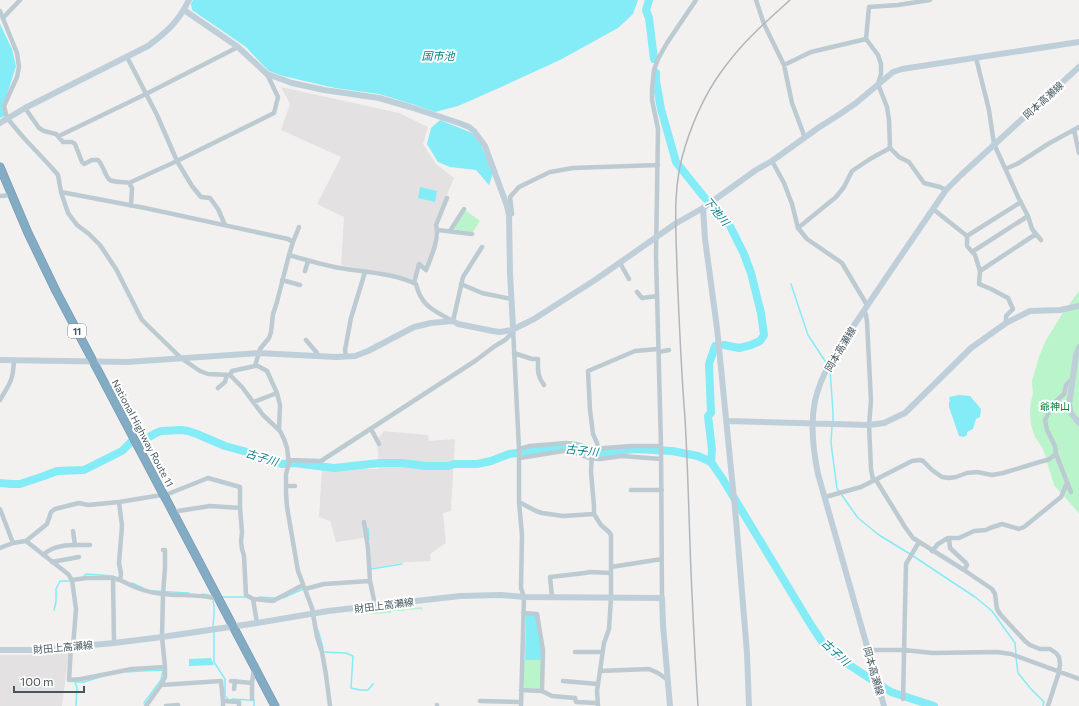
<svg xmlns="http://www.w3.org/2000/svg" width="1079" height="706" font-family="Commissioner,'Noto Sans JP',sans-serif">
<style>
.education{fill:#e4e1e2}
.green{fill:#baf4ca}
.water{fill:#83ecf6}
.lines{fill:none;stroke-linecap:round;stroke-linejoin:round}
.stream{stroke:#83ecf6;stroke-width:1.5}
.river{stroke:#83ecf6;stroke-width:8}
.highway-casing{stroke:#6e96b0;stroke-width:9}
.street{stroke:#bccad1;stroke-width:4.5}
.secondary{stroke:#bfcfd9;stroke-width:6}
.highway{stroke:#83abc4;stroke-width:8}
.rail{stroke:#b1b6bb;stroke-width:1.5}
.highway-bridge-casing{stroke:#6e96b0;stroke-width:9;stroke-linecap:butt}
.highway-bridge{stroke:#83abc4;stroke-width:8}
.labels{text-anchor:middle;dominant-baseline:central;stroke-width:4;stroke-linejoin:round;paint-order:stroke}
.shield{fill:#fff;stroke:#7e8990;stroke-width:1}
.shield-label{font-size:9px;font-weight:bold;fill:#465760}
.street-label{font-size:10px;fill:#465760;stroke:#fff}
.park-label{font-size:10px;fill:#0d853a;stroke:#fff}
.water-label{font-size:11px;font-style:italic;fill:#04838f;stroke:#fff}
</style>
<rect width="100%" height="100%" fill="#f3f0f0"/>
<!-- education -->
<path class="education" d="M 281,87 L 399,113 L 428,127 L 423,144 L 436,164 L 454,178 L 434,225 L 436,230 L 431,255 L 426,267 L 419,262 L 414,280 L 341,265 L 344,217 L 317,204 L 341,157 L 281,130 L 290,104 Z
M 384,431 L 428,435 L 429,441 L 455,439 L 451,511 L 443,513 L 446,543 L 430,554 L 431,561 L 408,562 L 371,568 L 370,537 L 336,542 L 330,521 L 319,517 L 322,469 L 379,469 L 377,440 Z
M 69,652 L 62,706 L 0,706 L 0,655 L 28,655 Z"/>
<!-- green -->
<path class="green" d="M 465,210 L 480,221 L 473,232 L 453,229 Z
M 1079,291 L 1079,513 L 1076,510 L 1054,485 L 1043,449 L 1035,437 L 1031,425 L 1030,411 L 1031,401 L 1033,394 L 1032,381 L 1039,357 L 1045,342 L 1062,314 Z
M 422,607 L 423,611 L 421,609 L 404,610 L 404,611 L 391,611 L 391,613 L 373,614 L 373,612 Z
M 524,660 L 542,660 L 541,689 L 524,688 Z"/>
<!-- water -->
<path class="water" d="M 193,0 L 638,0 L 633,14 L 618,28 L 560,60 L 499,88 L 458,106 L 435,112 L 409,103 L 379,94 L 335,88 L 283,76 L 269,71 L 259,61 L 246,47 L 192,10 L 191,4 Z
M 0,24 L 12,49 L 16,66 L 5,101 L 2,105 L 5,116 L 0,118 Z
M 440,120 L 472,133 L 481,145 L 493,173 L 489,185 L 476,170 L 450,167 L 438,162 L 427,144 L 431,128 Z
M 420,187 L 437,191 L 435,202 L 418,198 Z
M 959,395 L 970,396 L 981,409 L 980,417 L 976,419 L 973,429 L 967,432 L 967,435 L 964,437 L 959,436 L 949,407 L 949,402 L 950,401 L 949,397 Z
M 526,615 L 536,615 L 540,636 L 542,660 L 525,660 Z
M 211,658 L 214,665 L 189,666 L 189,659 Z"/>
<g class="lines">
<!-- stream -->
<path class="stream" d="M 791,284 L 808,335 L 827,364
M 830,369 L 833,413 L 833,422
M 832,426 L 831,443 L 837,489 L 839,491
M 841,494 L 858,518 L 879,535 L 910,554
M 368,528 L 369,540
M 913,556 L 975,597 L 992,611 L 1015,643 L 1016,654
M 371,569 L 402,564
M 84,576 L 86,574 L 113,576
M 132,583 L 143,588
M 153,591 L 189,593
M 202,594 L 209,595
M 221,597 L 247,597
M 259,597 L 275,598
M 283,598 L 303,589
M 213,601 C 216,609 213,619 213,628
M 54,610 L 56,602 L 56,589 L 60,581 L 72,581
M 318,630 L 323,648
M 214,632 L 214,662 L 225,679 L 225,696 L 228,699
M 325,652 L 346,653 L 353,656 L 351,688 L 360,690 L 368,690 L 373,684
M 1016,657 L 1018,673 L 1031,689 L 1044,702 L 1043,706
M 127,672 L 141,671 L 163,670 L 161,680 L 144,703
M 232,699 L 250,700
M 254,699 L 254,706
M 76,706 L 77,688 L 75,682 L 84,682 L 100,677"/>
<!-- river -->
<path class="river" d="M 649,0 L 646,10 L 649,18 L 654,59
M 656,73 L 656,81 L 661,109 L 676,162 L 704,197 L 717,210 L 729,224 L 744,254 L 751,273 L 761,313 L 764,335 L 760,341 L 751,345 L 739,348 L 724,345
M 144,440 L 156,433 L 161,431 L 181,430 L 188,431 L 197,434 L 225,446 L 262,456 L 275,462 L 283,464 L 294,463 L 334,468 L 380,463 L 402,463 L 426,466 L 448,466 L 454,464 L 477,464 L 491,461 L 509,454 L 555,448 L 569,448 L 586,453 L 600,453 L 635,449 L 672,451 L 698,456 L 711,462 L 722,478 L 811,625 L 823,643 L 831,650 L 848,664 L 866,676 L 891,692 L 934,706
M 711,462 L 712,450 L 708,416 L 711,413 L 709,364 L 715,346
M 0,483 L 11,484 L 20,484 L 44,476 L 57,471 L 84,470 L 122,451 L 131,442"/>
<!-- highway casing -->
<g class="highway-casing">
<path id="highway" d="M 0,167 L 28,233 L 56,291 L 162,492
M 166,499 L 275,706"/>
</g>
<!-- street -->
<path class="street" d="M 756,0 L 764,24 L 784,65 L 792,103 L 805,138
M 930,0 L 898,5 L 869,7 L 866,39 L 878,55 L 881,64 L 881,74 L 878,84 L 887,107 L 889,120 L 890,148 L 899,157 L 909,162 L 924,183 L 940,187 L 946,190
M 0,11 L 17,53 L 19,67 L 17,77 L 4,106 L 7,118 L 23,137 L 52,168 L 58,175 L 61,192 L 68,213 L 77,225 L 89,234 L 100,245 L 116,269 L 142,320 L 181,358 L 200,371 L 208,374 L 230,375 L 242,387 L 263,415 L 280,431 L 284,439 L 287,448 L 289,463 L 286,474 L 286,493 L 287,507 L 298,571 L 312,608 L 317,637 L 322,652 L 326,675 L 330,706
M 3,18 L 20,0
M 127,57 L 157,115 L 177,161 L 192,186 L 201,197 L 210,198 L 218,209 L 225,225
M 976,58 L 989,110 L 994,144 L 1019,199 L 1028,216 L 1032,229 L 1041,240
M 784,65 L 811,52 L 866,39
M 25,108 L 39,128 L 44,131 L 56,134 L 63,142 L 72,142 L 75,144 L 82,162 L 84,164 L 92,160 L 98,160 C 104,166 105,177 110,180 C 115,183 124,181 129,183 L 177,161 L 274,113 L 278,97 L 267,74
M 1074,130 L 1079,153
M 59,136 L 146,94 L 238,47
M 772,161 L 784,183 L 792,204 L 798,228 L 807,239 L 842,263 L 867,305
M 1005,169 L 1017,164 L 1048,144 L 1079,127
M 129,183 L 132,188 L 131,206
M 61,192 L 145,208 L 288,239 L 293,242 L 289,255 C 306,260 323,265 340,268 C 364,272 394,273 416,284 C 421,306 434,311 453,321 L 463,277 L 482,247
M 0,196 L 12,195
M 933,209 L 967,236 L 967,246 L 975,255 L 980,271 L 979,284 L 991,289 L 1008,298 L 1013,309 L 1006,316 L 1006,323
M 509,215 L 512,214 L 510,197 L 519,187 L 550,172 L 573,168 L 658,165
M 798,228 L 836,197 L 844,187 L 852,171 L 870,159 L 890,148
M 438,230 L 472,234
M 450,231 L 464,209
M 967,236 L 1021,202
M 293,242 L 299,227
M 972,252 L 1028,216
M 620,263 L 629,279
M 305,271 L 308,261
M 980,271 L 1036,234
M 282,280 L 300,285
M 414,283 L 419,264 L 426,270 C 431,258 440,237 436,225 L 447,198
M 461,284 L 482,293 L 511,299
M 637,292 L 642,298 L 657,296
M 864,310 L 866,315 L 867,322 L 871,401 L 869,425 L 871,469 L 873,480
M 513,328 L 519,449 L 519,502 L 522,535 L 521,588 L 524,597 L 521,706
M 306,340 L 317,353 L 318,356
M 659,352 L 669,350
M 514,353 L 532,359 L 538,359 C 538,370 537,376 544,385
M 346,356 L 345,350 L 351,318 L 365,272
M 255,366 L 258,366 L 267,371 L 277,393 L 280,405 L 279,430
M 230,375 L 232,371 L 255,366 L 260,349 L 269,338 L 271,332 L 273,314 L 277,302 L 289,255
M 218,388 L 225,382 L 227,375
M 0,400 C 10,383 13,381 14,360
M 254,402 L 277,393
M 371,429 L 379,444
M 598,448 L 597,443 L 593,434 L 590,410 L 588,371 L 635,351 L 658,349
M 519,449 L 530,446 L 566,443 L 576,444 L 592,449 L 632,446 L 661,446
M 592,449 L 591,472 L 594,506 L 594,514 L 601,525 L 609,532 L 611,535 L 611,597 L 609,629 L 604,643 L 600,671 L 597,691 L 598,706
M 1056,454 L 1055,446 L 1047,430 L 1045,420 L 1054,403 L 1064,394 L 1066,385 L 1073,378
M 520,458 L 563,451 L 575,453 L 589,458 L 600,459 L 622,456 L 661,459
M 288,460 L 321,461 L 475,361 L 495,346 L 505,340 L 513,332
M 876,480 L 905,527 L 913,538 L 964,570 L 992,589 L 995,594 L 997,609 L 1000,614 L 1025,641 L 1030,645 L 1040,649 L 1050,649 L 1056,653 L 1059,657 L 1060,664 L 1059,672 L 1048,706
M 286,486 L 295,486
M 631,490 L 662,490
M 825,497 L 861,487 L 912,461 L 920,460 L 923,461 L 932,470 L 942,477 L 949,478 L 956,477 L 967,473 L 977,472 L 992,475 L 1003,473 L 1043,461 L 1048,460 L 1056,454 L 1071,492
M 519,502 L 536,511 L 542,513 L 563,516 L 594,514
M 0,509 L 13,543
M 172,512 L 210,506 L 240,508 L 242,533 L 241,541 L 242,549 L 244,556 L 246,595 L 253,599
M 364,522 L 368,548 L 370,581 L 375,605
M 73,531 L 75,545
M 949,538 L 950,548 L 966,563 L 967,565 L 964,570
M 26,541 L 68,574 L 72,580 L 76,609 L 73,647
M 0,548 L 13,543 L 26,541 L 47,524 L 51,512 L 55,509 L 79,503 L 88,505 L 119,502 L 168,494 L 208,478 L 240,487 L 240,508
M 163,550 L 165,550 L 165,568 L 163,594 C 181,596 201,594 218,599
M 932,551 L 938,544 L 948,538 L 959,538 L 974,531 L 986,530 L 990,528 L 1002,524 L 1019,529 L 1024,527 L 1061,497 L 1067,483
M 43,555 C 55,543 74,545 90,545
M 52,562 L 79,557
M 611,567 L 662,559
M 72,580 L 86,578 L 113,578
M 120,580 C 134,587 147,593 163,594 L 162,637 L 165,667 L 165,677 L 161,685 L 146,706
M 305,589 L 324,584 L 370,581
M 552,597 L 550,577 L 585,573 L 590,572 L 611,573
M 662,598 L 661,446 L 656,256 L 658,129 L 652,100 L 652,89 L 654,70 L 658,59 L 667,43 L 696,0
M 523,613 L 537,614 L 543,650 L 542,691
M 257,623 L 253,599 L 273,601 L 303,585
M 114,643 L 113,578 L 120,580 L 121,574 L 119,563 L 122,526 L 119,502
M 71,647 L 69,680 L 81,679 L 132,669 L 165,667
M 868,650 L 904,650 L 933,653 L 997,652 L 1011,654 L 1079,679
M 575,652 L 603,652
M 600,671 L 649,669 L 658,673 L 668,680
M 231,681 L 252,683
M 563,681 L 598,684
M 161,685 L 221,681 L 223,701 L 223,706
M 234,689 L 235,681
M 521,690 L 542,691 L 552,696 L 575,698 L 576,702 L 597,703
M 252,699 L 252,683 L 254,669
M 903,699 L 906,564 L 919,542
M 223,701 L 239,702 L 239,706
M 480,701 L 521,702
M 166,706 L 178,705
M 437,706 L 437,705"/>
<!-- secondary -->
<path class="secondary" d="M 184,10 L 238,47 L 267,74 L 292,83 L 324,90 L 379,98 L 410,107 L 459,123 L 469,127 L 474,131 L 485,146 L 507,206 L 509,215 L 510,273 L 513,327
M 0,123 L 25,108 L 148,46 C 168,31 178,22 189,0
M 703,208 L 705,239 L 717,328 L 736,519 L 747,653 L 749,706
M 1079,347 L 1076,355 L 1069,405 L 1071,413 L 1079,423
M 0,360 L 127,362 L 258,353 L 336,357 L 355,356 L 368,351 L 414,327 L 431,323 L 453,321 L 458,324 L 493,331 L 500,332 L 512,330 L 534,319 L 595,280 L 675,224 L 703,208 L 756,170 L 772,161 L 818,128 L 840,114 L 856,103 L 893,72 L 902,69 L 1079,42
M 727,421 L 869,425 L 884,423 L 905,413 L 971,348 L 1006,323 L 1030,311 L 1060,310 L 1079,306
M 0,650 L 38,650 L 114,643 L 162,637 L 257,623 L 328,611 L 460,596 L 501,595 L 524,597 L 662,598 L 663,625 L 670,706
M 884,706 L 818,474 C 813,450 810,425 815,401 C 822,369 843,342 861,315 C 885,279 909,244 933,209 L 946,190 L 961,175 L 1079,67"/>
<!-- highway -->
<use href="#highway" class="highway"/>
<!-- rail -->
<path class="rail" d="M 698,706 C 695,661 693,616 691,572 C 689,521 688,469 685,418 C 681,369 679,319 677,269 C 676,227 672,187 685,147 C 694,118 708,88 727,64 C 745,40 768,20 790,0"/>
<!-- highway-bridge casing -->
<g class="highway-bridge-casing">
<path id="highway-bridge" d="M 162,492 L 166,499"/>
</g>
<!-- highway-bridge -->
<use href="#highway-bridge" class="highway-bridge"/>
</g>
<g class="labels">
<!-- shield labels -->
<rect class="shield" x="68" y="324" width="18" height="14" rx="3"/>
<g class="shield-label">
<text x="77" y="331">11</text>
</g>
<!-- street labels -->
<g class="street-label">
<text transform="translate(1043 100) rotate(-42)">岡本高瀬線</text>
<text transform="translate(840 349) rotate(-59)">岡本高瀬線</text>
<text transform="translate(143 433) rotate(62)">National Highway Route 11</text>
<text transform="translate(384 605) rotate(-7)">財田上高瀬線</text>
<text transform="translate(63 647) rotate(-5)">財田上高瀬線</text>
<text transform="translate(874 671) rotate(74)">岡本高瀬線</text>
</g>
<!-- park labels -->
<g class="park-label">
<text x="1055" y="406">爺神山</text>
</g>
<!-- water labels -->
<g class="water-label">
<text x="438" y="55">国市池</text>
<text transform="translate(717 211) rotate(51)">下池川</text>
<text transform="translate(582 450) rotate(6)">古子川</text>
<text transform="translate(262 457) rotate(17)">古子川</text>
<text transform="translate(836 652) rotate(43)">古子川</text>
</g>
</g>
<!-- scale -->
<path d="M14 686v6h70v-6" fill="none" stroke="#465760" stroke-width="2"/>
<text x="20" y="686" font-size="12" fill="#465760" stroke="#ffffff" stroke-width="3" paint-order="stroke">100 m</text>
</svg>
